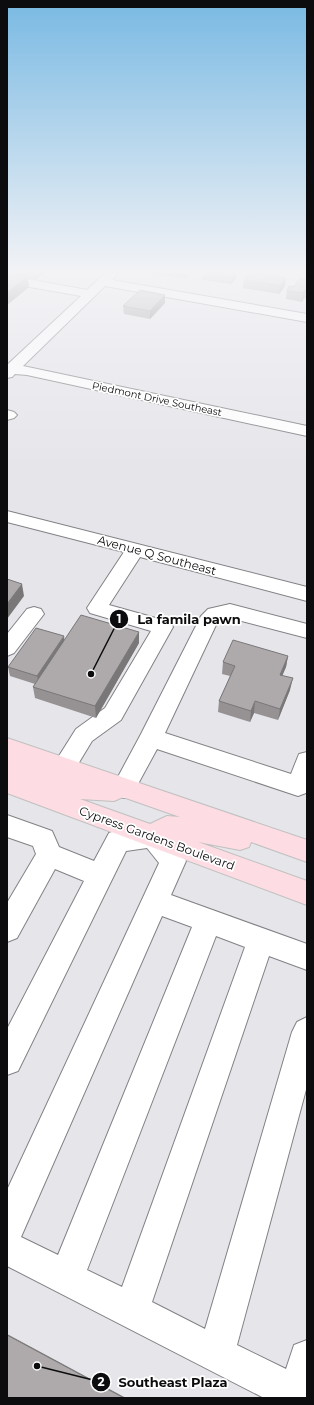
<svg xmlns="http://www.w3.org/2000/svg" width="314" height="1405" font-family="Montserrat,sans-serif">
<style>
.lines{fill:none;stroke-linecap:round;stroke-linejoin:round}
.minor-casing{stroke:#828286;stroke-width:2}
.major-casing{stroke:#c0c0c0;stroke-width:2}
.minor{fill:#fff;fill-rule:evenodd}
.major{fill:#fddde3;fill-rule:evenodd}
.wall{fill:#969294}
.shaded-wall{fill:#7a7778}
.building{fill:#aeaaac;stroke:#7a7778}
.labels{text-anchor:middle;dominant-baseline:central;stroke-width:3.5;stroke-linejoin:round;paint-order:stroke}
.far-street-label{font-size:10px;fill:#0c0c0e;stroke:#fff}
.street-label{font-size:12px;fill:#0c0c0e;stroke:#fff}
.leader{fill:none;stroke:#0c0c0e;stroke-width:1.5}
.callout-dot{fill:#0c0c0e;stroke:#fff;stroke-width:1.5}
.mark-label{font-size:12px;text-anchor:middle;font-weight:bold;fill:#fff}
.callout-label{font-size:13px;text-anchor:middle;font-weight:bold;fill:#0c0c0e;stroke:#fff;stroke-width:3.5;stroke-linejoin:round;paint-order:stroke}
</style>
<rect width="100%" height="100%" fill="#e5e5ea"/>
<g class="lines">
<!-- minor casing -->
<g class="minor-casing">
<path id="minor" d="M 105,273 L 118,273 L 112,280 L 307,314 L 307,322 L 105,286 L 23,366 L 307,426 L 307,436 L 27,375 L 15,374 L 12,377 L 7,378 L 7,365 L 81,296 L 7,283 L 7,275 L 87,290 Z
M 7,410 L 14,412 L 17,415 L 14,418 L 7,420 Z
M 7,511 L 307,587 L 307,601 L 140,557 L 109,605 L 170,622 L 173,627 L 121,720 L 92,741 L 72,774 L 64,777 L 56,774 L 52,767 L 76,729 L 105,708 L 151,631 L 90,613 L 87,608 L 124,552 L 7,522 Z
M 230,604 L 307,624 L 307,638 L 230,618 L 221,620 L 216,625 L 165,733 L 291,774 L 299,754 L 307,752 L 306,793 L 298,796 L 157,749 L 132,795 L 124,798 L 116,795 L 112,788 L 141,734 L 201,616 L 208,609 Z
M 34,607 L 41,609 L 44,614 L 14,653 L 7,656 L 7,634 L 27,609 Z
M 7,815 L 52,831 L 59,847 L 94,861 L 109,833 C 120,829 151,822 161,828 C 169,833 182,852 186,861 L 171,895 L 307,944 L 307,970 L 269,956 L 152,1302 L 205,1329 L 292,1032 L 297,1022 L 307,1017 L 307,1086 L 237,1345 L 286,1369 L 294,1345 L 307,1340 L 307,1398 L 264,1398 L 7,1266 L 7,1190 L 159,863 L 147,848 L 126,851 L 18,1071 L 7,1075 L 7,1029 L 84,881 L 55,869 L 17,938 L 7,942 L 7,903 L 36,854 L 33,846 L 7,837 ZM 162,916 L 192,927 L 58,1255 L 21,1237 ZM 216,936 L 245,947 L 122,1287 L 87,1270 Z"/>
</g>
<!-- major casing -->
<g class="major-casing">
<path id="major" d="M 7,738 L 307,840 L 307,862 L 251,842 L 249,847 L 240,850 L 198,842 L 307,881 L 307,905 L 7,793 L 7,756 L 8,757 L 7,756 ZM 123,797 L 180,817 L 167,816 L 150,824 L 80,799 L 114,801 Z"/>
</g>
<!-- minor -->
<use href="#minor" class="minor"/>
<!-- major -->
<use href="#major" class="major"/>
</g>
<!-- wall -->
<path class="wall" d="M 7,273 L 45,273 L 36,280 L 28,279 L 29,287 L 7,305 Z
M 145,273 L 191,273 L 186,279 Z
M 202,273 L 237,273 L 237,277 L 231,284 L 202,280 Z
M 244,280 L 285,286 L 279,294 L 243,288 Z
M 307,280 L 307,299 L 304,298 L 302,302 L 286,299 L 287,291 L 294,287 Z
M 165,295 L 165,303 L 150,319 L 124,314 L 123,306 Z
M 65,640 L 139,643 L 96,718 L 35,698 L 33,687 L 35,684 L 10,676 L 8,667 Z
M 288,656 L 286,667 L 282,675 L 290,690 L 278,720 L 254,713 L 250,722 L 218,712 L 219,701 L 230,676 L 222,674 L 223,662 Z"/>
<!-- shaded-wall -->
<path class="shaded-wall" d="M 36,273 L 45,273 L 36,280 Z
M 186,273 L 191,273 L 186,279 Z
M 235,273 L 237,273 L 237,277 L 231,284 L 232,277 Z
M 27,277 L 29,287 L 7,305 L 7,293 Z
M 286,278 L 285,286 L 279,294 L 280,286 Z
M 305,290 L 304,298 L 302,302 L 303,293 Z
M 165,295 L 165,303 L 150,319 L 150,311 Z
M 22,584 L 24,596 L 7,619 L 7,604 Z
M 139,632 L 139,643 L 96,718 L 95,706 Z
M 64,636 L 65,645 L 39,685 L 37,676 Z
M 288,656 L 286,667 L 278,686 L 280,675 Z
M 293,678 L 290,690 L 278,720 L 280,709 Z
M 255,701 L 254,713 L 250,722 L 251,711 Z
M 7,1334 L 126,1398 L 124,1398 L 7,1335 Z"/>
<!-- building -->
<path class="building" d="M 7,273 L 27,277 L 7,293 Z
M 208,273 L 235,273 L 232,277 Z
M 249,273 L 253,273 L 286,278 L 280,286 L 244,280 Z
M 300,278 L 307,280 L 307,291 L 305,290 L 303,293 L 287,291 L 289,286 L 294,287 Z
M 140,290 L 165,295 L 150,311 L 123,306 Z
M 7,579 L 22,584 L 7,604 Z
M 81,615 L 139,632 L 95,706 L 33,687 Z
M 36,628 L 64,636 L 37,676 L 8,667 Z
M 233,640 L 288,656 L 280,675 L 293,678 L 280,709 L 255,701 L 251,711 L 219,701 L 235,666 L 223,662 Z
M 7,1335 L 124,1398 L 7,1398 Z"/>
<!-- sky -->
<linearGradient id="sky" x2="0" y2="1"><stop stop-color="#79b9e3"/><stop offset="0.58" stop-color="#f3f3f6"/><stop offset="1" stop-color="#f3f3f6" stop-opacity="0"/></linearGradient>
<rect width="314" height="469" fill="url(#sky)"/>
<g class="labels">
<!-- far-street labels -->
<g class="far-street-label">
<text transform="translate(157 399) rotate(12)">Piedmont Drive Southeast</text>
</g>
<!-- street labels -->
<g class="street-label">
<text transform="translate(157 555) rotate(15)">Avenue Q Southeast</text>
<text transform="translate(157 838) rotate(20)">Cypress Gardens Boulevard</text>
</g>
</g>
<!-- callouts -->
<path class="leader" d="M91 674L119 619M37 1366L101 1382"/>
<g class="callout-dot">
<circle cx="91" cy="674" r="4"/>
<circle cx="37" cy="1366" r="4"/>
<circle cx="119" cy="619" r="10"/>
<circle cx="101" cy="1382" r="10"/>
</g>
<g class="mark-label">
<text x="119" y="623">1</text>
<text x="101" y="1386">2</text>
</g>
<g class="callout-label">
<text x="189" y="624">La famila pawn</text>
<text x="173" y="1387">Southeast Plaza</text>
</g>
<!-- border -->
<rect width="314" height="1405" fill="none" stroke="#0c0c0e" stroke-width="16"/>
</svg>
